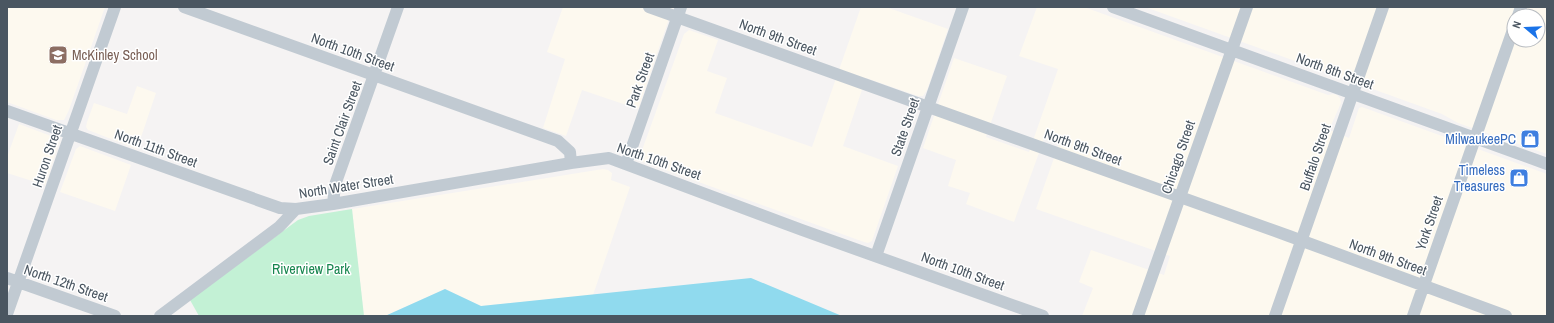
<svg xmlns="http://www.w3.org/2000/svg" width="1554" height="323" font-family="'Archivo Narrow',sans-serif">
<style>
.commercial{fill:#fdf9ef;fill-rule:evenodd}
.green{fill:#c3f1d5}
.water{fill:#90daee}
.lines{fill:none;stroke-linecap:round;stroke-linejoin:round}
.minor{stroke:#c1cad2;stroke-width:12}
.labels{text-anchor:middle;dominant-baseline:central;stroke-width:3;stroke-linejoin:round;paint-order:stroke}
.street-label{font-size:14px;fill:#4a5661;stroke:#fff}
.education-label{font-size:14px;fill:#785e54;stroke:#fff;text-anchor:start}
.shop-label{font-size:14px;fill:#366cbe;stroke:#fff;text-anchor:end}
.park-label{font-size:14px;fill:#17864f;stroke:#fff}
</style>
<rect width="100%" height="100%" fill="#f5f3f3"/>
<!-- commercial -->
<path class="commercial" d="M 7,7 L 105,7 L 69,110 L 64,120 L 56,120 L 7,102 Z
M 563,7 L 673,7 L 638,109 L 582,90 L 566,136 L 543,128 L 565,59 L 547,52 Z
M 861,7 L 886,7 L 948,29 L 927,90 L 923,96 L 918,96 L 866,78 L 843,146 L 898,166 L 872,241 L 868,243 L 864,242 L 641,161 L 641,153 L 684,34 L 689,30 L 718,40 L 707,71 L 727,78 L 715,113 L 812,147 Z
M 1037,7 L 1084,7 L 1328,95 L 1333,94 L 1337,95 L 1340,98 L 1341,103 L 1329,130 L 1349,138 L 1359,108 L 1362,107 L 1547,174 L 1547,316 L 1082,316 L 1093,288 L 1079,282 L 1091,250 L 1164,275 L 1170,256 L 1036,209 L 1059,144 L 1044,139 L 1014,222 L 966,204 L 970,193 L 948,186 L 956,160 L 923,148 L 954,58 L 1007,76 L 986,137 L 1029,152 L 1058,69 L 1019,56 Z
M 1145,7 L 1547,7 L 1547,154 L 1458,123 L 1442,114 ZM 1514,16 L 1538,16 L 1538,40 L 1514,40 Z
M 137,86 L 156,93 L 137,149 L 88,130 L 86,127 L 87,122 L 94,103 L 127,114 Z
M 19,124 L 51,136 L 59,140 L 59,143 L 45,185 L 7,173 L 7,157 Z
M 80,146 L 131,165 L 115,211 L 60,192 L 76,149 Z
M 603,169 L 608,170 L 612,173 L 611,180 L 630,187 L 593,295 L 481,306 L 445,289 L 385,316 L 364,316 L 352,209 Z"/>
<!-- green -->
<path class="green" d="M 352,209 L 364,316 L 199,316 L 190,300 L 298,220 L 309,216 Z"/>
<!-- water -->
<path class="water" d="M 751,278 L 842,316 L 385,316 L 445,289 L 481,306 Z"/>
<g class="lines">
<!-- minor -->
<path class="minor" d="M 184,7 L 558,141 L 570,152 L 571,163
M 649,7 L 1289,236 L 1506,316
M 1113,7 L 1547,164
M 1518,16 L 1521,7
M 7,111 L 280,208 L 296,209 L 333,204 L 571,163 L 609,158 L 802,230 L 1043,316
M 626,164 L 681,7
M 333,204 L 335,185 L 398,7
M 876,256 L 963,7
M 7,278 L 115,316
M 7,314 L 115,7
M 160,316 L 279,227 L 296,209
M 1138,316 L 1247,7
M 1275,316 L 1383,7
M 1413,316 L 1514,27"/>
</g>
<!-- icons -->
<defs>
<g id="school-square" transform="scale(1)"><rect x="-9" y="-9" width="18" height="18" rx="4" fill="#8d6e63" stroke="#fff"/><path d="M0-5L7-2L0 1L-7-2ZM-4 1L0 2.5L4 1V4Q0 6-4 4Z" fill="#fff"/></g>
<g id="shop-square" transform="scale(1)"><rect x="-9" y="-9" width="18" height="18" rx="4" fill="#3f7fe0" stroke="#fff"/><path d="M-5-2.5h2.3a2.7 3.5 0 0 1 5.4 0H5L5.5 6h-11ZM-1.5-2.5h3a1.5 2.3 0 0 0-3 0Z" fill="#fff"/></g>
</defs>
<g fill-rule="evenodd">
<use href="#school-square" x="58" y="55"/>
<use href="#shop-square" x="1530" y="139"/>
<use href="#shop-square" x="1519" y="178"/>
</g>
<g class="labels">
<!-- street labels -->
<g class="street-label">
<text transform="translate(778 37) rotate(20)">North 9th Street</text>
<text transform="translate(353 52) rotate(20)">North 10th Street</text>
<text transform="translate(1335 71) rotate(20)">North 8th Street</text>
<text transform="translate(640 80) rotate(-70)">Park Street</text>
<text transform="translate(342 123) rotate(-70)">Saint Clair Street</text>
<text transform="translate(905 127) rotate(-71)">State Street</text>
<text transform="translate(1083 147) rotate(20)">North 9th Street</text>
<text transform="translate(156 148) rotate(20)">North 11th Street</text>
<text transform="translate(47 156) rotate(-71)">Huron Street</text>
<text transform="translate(1178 157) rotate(-71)">Chicago Street</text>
<text transform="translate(1315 157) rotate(-71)">Buffalo Street</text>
<text transform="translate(659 161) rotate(19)">North 10th Street</text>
<text transform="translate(346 186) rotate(-9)">North Water Street</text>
<text transform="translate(1429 223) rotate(-71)">York Street</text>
<text transform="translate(1388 257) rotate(20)">North 9th Street</text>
<text transform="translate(963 271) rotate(20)">North 10th Street</text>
<text transform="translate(66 283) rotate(19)">North 12th Street</text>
</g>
<!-- education labels -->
<g class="education-label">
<text x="72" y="55">McKinley School</text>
</g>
<!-- shop labels -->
<g class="shop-label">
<text x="1516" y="139">MilwaukeePC</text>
<text x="1505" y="170">Timeless<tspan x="1505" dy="16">Treasures</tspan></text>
</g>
<!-- park labels -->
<g class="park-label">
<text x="311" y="269">Riverview Park</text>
</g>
</g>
<!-- border -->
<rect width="1554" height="323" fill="none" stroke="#4a5661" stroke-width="16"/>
<!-- north arrow -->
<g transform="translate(1526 28) rotate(289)"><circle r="19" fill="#ffffff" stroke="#b7bbc0"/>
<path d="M0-3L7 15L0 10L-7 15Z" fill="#1a73e8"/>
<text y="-6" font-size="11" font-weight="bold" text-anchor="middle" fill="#4a5661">N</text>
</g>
</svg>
